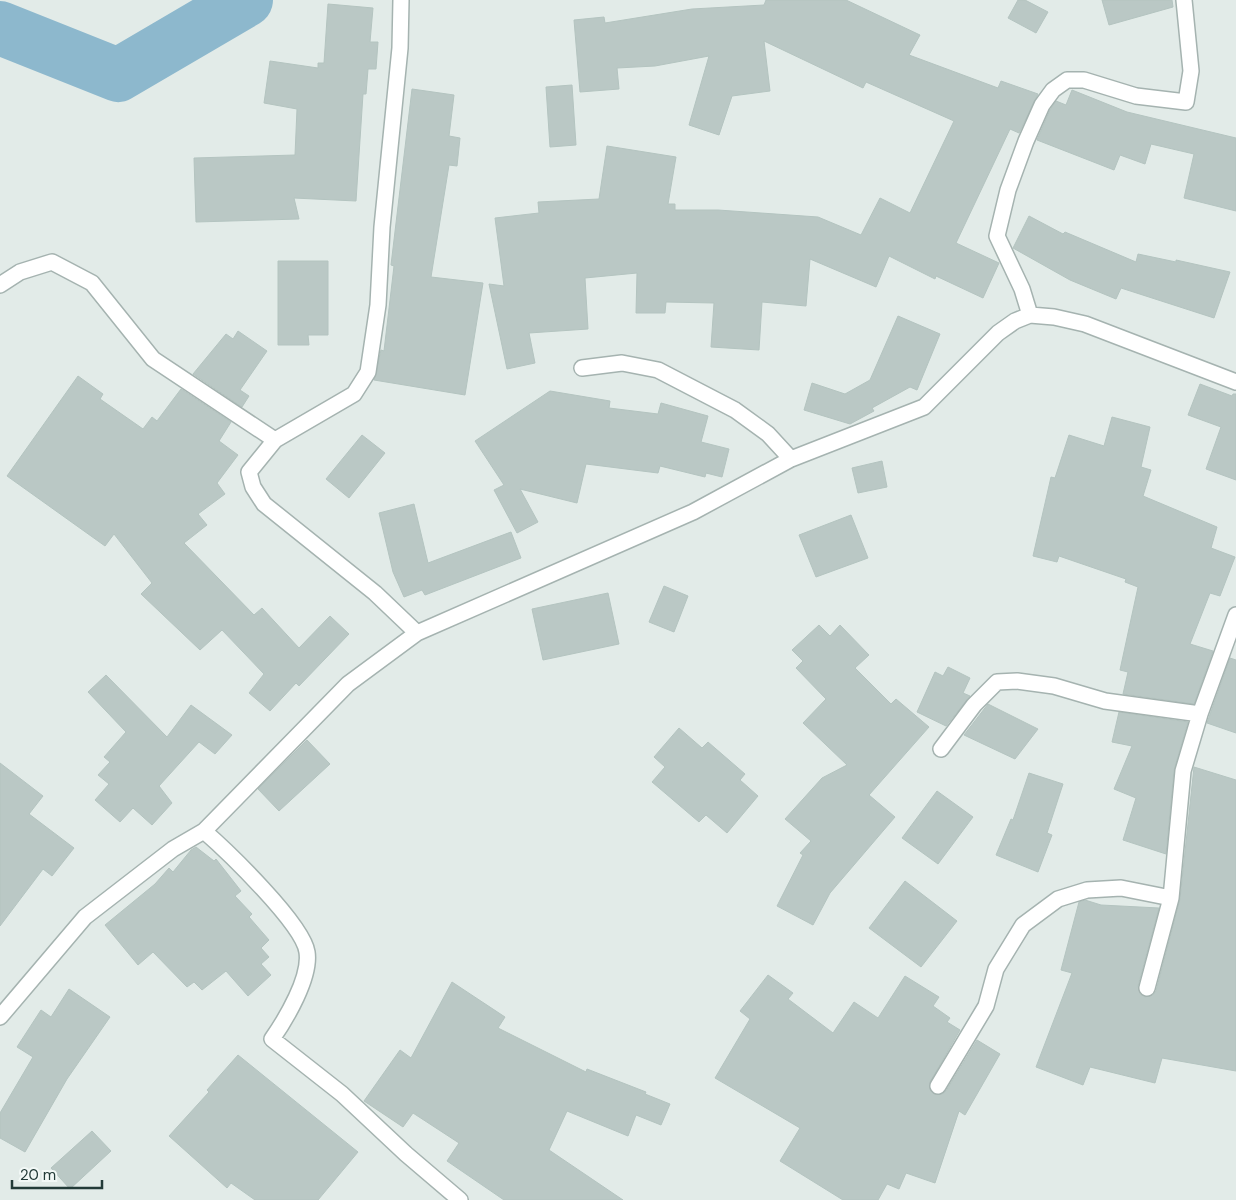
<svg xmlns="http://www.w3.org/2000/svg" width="1236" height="1200" font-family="'DM Sans',sans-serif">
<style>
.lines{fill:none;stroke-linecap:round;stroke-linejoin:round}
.river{stroke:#8db8cd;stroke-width:54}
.building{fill:#bac8c5;stroke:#b4c4c0}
.street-casing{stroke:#a5b3b0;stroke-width:18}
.street{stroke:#fff;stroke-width:15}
</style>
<rect width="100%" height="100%" fill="#e2ebe8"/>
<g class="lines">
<!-- river -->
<path class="river" d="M 0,28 L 118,75 L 246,0"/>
</g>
<!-- building -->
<path class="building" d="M 766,0 L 846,0 L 920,35 L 909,55 L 998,88 L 1001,81 L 1038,94 L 1019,133 L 1010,129 L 956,243 L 999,263 L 983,298 L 936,276 L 935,279 L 889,256 L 876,287 L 810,259 L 806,306 L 762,302 L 759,350 L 711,347 L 714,303 L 666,302 L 665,313 L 636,313 L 637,273 L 585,278 L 588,329 L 529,333 L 535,363 L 507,369 L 489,284 L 504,286 L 495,218 L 539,213 L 538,202 L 599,199 L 607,146 L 676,157 L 668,204 L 675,204 L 675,210 L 718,210 L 818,217 L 861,235 L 880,198 L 910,213 L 954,121 L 866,82 L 863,88 L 764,41 L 770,91 L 732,96 L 719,135 L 689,125 L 709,56 L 655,66 L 617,68 L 619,89 L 580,92 L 574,20 L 604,17 L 605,23 L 692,9 L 764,5 Z
M 1018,0 L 1025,0 L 1048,12 L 1036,33 L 1008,18 Z
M 1102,0 L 1172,0 L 1173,7 L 1109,25 Z
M 328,4 L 373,8 L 370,42 L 378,42 L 376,69 L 368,69 L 366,94 L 363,94 L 356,201 L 294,198 L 299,219 L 196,222 L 194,158 L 295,155 L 297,109 L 264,103 L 270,61 L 318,68 L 318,63 L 324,63 Z
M 572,85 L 576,145 L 550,147 L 546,87 Z
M 412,89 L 454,95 L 449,136 L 460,138 L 457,166 L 449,165 L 431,277 L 483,283 L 465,395 L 374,380 L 381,350 L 384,351 L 394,266 L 391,265 Z
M 1072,90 L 1127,112 L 1236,138 L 1236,211 L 1184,198 L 1194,154 L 1151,144 L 1145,164 L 1120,155 L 1114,170 L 1037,140 L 1050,110 L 1056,101 L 1066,105 Z
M 1029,216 L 1063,234 L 1065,232 L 1136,262 L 1138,254 L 1176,262 L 1176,260 L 1230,272 L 1214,318 L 1121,288 L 1116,299 L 1070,280 L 1013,248 Z
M 278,261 L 328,261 L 328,335 L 308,335 L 309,345 L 278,345 Z
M 898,316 L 940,334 L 917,390 L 910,387 L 872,408 L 874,411 L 850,424 L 804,410 L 812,383 L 845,394 L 870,380 Z
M 238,331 L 267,351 L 240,390 L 249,396 L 242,407 L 193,374 L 226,334 L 233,339 Z
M 78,376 L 103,394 L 100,399 L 143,429 L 152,417 L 157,421 L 181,389 L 231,422 L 219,441 L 238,455 L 217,483 L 225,494 L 198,514 L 207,525 L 184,543 L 254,615 L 262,608 L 299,648 L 330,616 L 349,634 L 299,686 L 296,683 L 270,711 L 249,693 L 264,674 L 222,630 L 200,650 L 141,594 L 152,583 L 114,534 L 105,546 L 7,476 Z
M 1200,384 L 1232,396 L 1233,394 L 1236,394 L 1236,480 L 1206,469 L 1221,427 L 1188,415 Z
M 550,391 L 610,401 L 609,408 L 658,414 L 661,403 L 708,416 L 701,442 L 729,449 L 722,477 L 706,473 L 705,477 L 660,466 L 658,473 L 586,464 L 577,503 L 520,489 L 538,522 L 517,533 L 494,490 L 504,485 L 475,441 Z
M 1112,417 L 1150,427 L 1141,467 L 1151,470 L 1143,496 L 1217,527 L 1211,548 L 1235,557 L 1220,596 L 1210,593 L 1190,644 L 1213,651 L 1194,704 L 1123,694 L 1128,672 L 1120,670 L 1138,587 L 1125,582 L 1126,579 L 1059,556 L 1057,562 L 1033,556 L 1051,477 L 1055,478 L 1069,435 L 1104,446 Z
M 362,435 L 385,453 L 349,498 L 326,479 Z
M 882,461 L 887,487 L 858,493 L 852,468 Z
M 414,504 L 428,563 L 511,532 L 521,558 L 425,595 L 422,590 L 404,597 L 393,572 L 379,513 Z
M 851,515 L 868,558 L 816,577 L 799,535 Z
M 664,586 L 688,596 L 674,632 L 649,622 Z
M 608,593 L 619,644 L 543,660 L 532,609 Z
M 819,625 L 830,636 L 840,625 L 869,655 L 855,668 L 891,704 L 896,699 L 929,727 L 869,795 L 895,817 L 830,893 L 813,925 L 777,906 L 803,855 L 800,853 L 811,841 L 785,819 L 822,778 L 847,765 L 803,723 L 826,699 L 796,668 L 803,661 L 792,650 Z
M 1230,658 L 1236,660 L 1236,733 L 1207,723 Z
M 948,667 L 970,678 L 963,693 L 970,696 L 946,726 L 917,712 L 935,672 L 943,676 Z
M 106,675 L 167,737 L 191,705 L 232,735 L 215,754 L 199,742 L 159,786 L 172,803 L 152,825 L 133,808 L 120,822 L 95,800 L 109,784 L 98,775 L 110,762 L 104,757 L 126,732 L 88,692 Z
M 988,704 L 1038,729 L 1015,759 L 964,735 Z
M 1119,712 L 1188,722 L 1174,770 L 1166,854 L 1123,840 L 1136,798 L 1114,789 L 1132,746 L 1112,742 Z
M 679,728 L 702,748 L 708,742 L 745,774 L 740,780 L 758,796 L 727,833 L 706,815 L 699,822 L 652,782 L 665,767 L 654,757 Z
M 307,740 L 330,764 L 279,811 L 258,789 Z
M 0,763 L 43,796 L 29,814 L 74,848 L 52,876 L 43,869 L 0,926 Z
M 1194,767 L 1236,780 L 1236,1071 L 1162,1058 L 1155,1083 L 1090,1067 L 1083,1085 L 1036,1067 L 1072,973 L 1061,970 L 1079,902 L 1085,900 L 1101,905 L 1159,908 L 1138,986 L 1140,994 L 1145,997 L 1153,995 L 1156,991 L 1180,899 Z
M 1029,773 L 1063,784 L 1047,833 L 1052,835 L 1038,872 L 996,855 L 1011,819 L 1013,820 Z
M 937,791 L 973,817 L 938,864 L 902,838 Z
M 196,847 L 214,861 L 216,859 L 241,891 L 235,896 L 252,914 L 249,917 L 269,940 L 261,948 L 269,957 L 261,964 L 271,975 L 248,996 L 226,971 L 202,990 L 194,982 L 187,987 L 153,952 L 138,965 L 105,925 L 155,884 L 169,868 L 173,872 L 191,850 Z
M 905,881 L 957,921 L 921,967 L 869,928 Z
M 768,975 L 793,993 L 788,999 L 833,1033 L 854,1002 L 878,1018 L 905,976 L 939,997 L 933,1006 L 950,1018 L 947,1022 L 960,1030 L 930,1082 L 930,1090 L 934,1094 L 942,1094 L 946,1091 L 977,1040 L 1000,1054 L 965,1115 L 959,1111 L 935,1183 L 906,1173 L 899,1189 L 887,1184 L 878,1200 L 843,1200 L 780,1161 L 800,1128 L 715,1078 L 750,1019 L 740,1011 Z
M 452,982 L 505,1017 L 498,1028 L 586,1072 L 587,1069 L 646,1092 L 645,1094 L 670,1104 L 661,1125 L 636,1115 L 628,1136 L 567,1111 L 549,1150 L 623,1200 L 504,1200 L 447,1161 L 459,1143 L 413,1113 L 403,1127 L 364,1101 L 400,1050 L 411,1058 Z
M 69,989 L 110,1017 L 67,1079 L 25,1152 L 0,1138 L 0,1113 L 33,1057 L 17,1047 L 41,1010 L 51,1017 Z
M 238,1055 L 358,1152 L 318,1200 L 255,1200 L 231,1183 L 227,1188 L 169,1136 L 209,1092 L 207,1090 Z
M 92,1131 L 111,1151 L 70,1189 L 51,1168 Z"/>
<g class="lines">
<!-- street casing -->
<g class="street-casing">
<path id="street" d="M 401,0 L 400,48 L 382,227 L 378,305 L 368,372 L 354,394 L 275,440 L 249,472 L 253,487 L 264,504 L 375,593 L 417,633
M 0,285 L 20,272 L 52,262 L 92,283 L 153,359 L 275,440
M 1030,315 L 1022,289 L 997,236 L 1008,190 L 1026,141 L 1042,105 L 1053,90 L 1067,80 L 1084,80 L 1136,96 L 1186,102 L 1191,71 L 1184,0
M 582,368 L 622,363 L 658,370 L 735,410 L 768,434 L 791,459
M 941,749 L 974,705 L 997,682 L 1017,681 L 1054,686 L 1105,701 L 1200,714
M 204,831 C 227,851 303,924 307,952 C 311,977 286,1019 272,1039 L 342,1094 L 406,1154 L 460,1200
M 1147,988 L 1171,898 L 1183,771 L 1200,714 L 1236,615
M 0,1017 L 85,917 L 173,849 L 204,831 L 348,684 L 417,633 L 693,512 L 791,459 L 924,407 L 998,333 L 1015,321 L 1030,315 L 1054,317 L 1085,324 L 1236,382
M 938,1086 L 986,1006 L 996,969 L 1023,925 L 1058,899 L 1087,890 L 1121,888 L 1171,898"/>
</g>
<!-- street -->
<use href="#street" class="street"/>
</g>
<!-- scale -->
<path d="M12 1180v8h90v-8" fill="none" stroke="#233b38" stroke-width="2.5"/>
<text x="20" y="1180" font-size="15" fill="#233b38" stroke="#f2f8f6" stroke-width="4" paint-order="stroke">20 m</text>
</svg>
